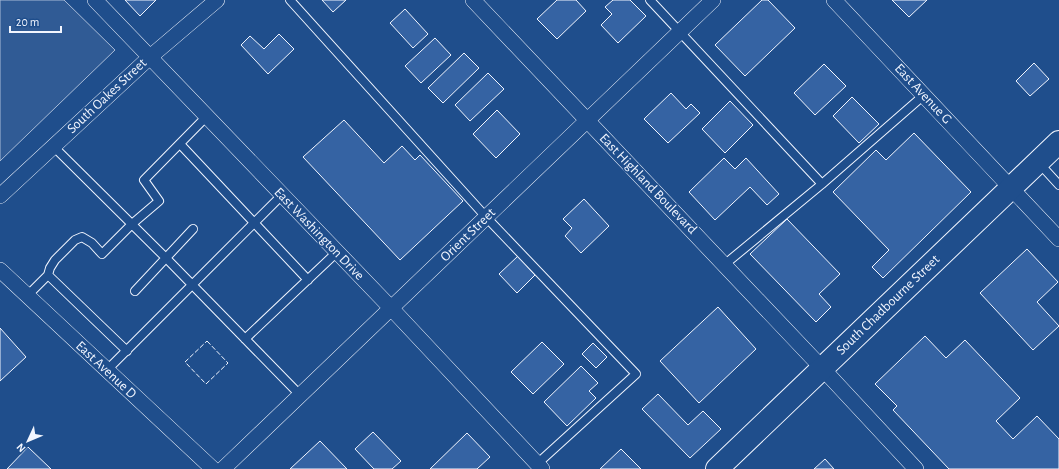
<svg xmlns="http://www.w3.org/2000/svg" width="1059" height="469" font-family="'Alegreya Sans',sans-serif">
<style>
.built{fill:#305b95;stroke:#a8bbd7}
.building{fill:#3563a3;stroke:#f2f6ff}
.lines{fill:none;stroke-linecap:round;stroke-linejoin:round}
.service-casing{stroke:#f2f6ff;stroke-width:10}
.minor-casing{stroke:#f2f6ff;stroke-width:16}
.secondary-casing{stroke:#f2f6ff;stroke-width:24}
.service{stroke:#1f4e8c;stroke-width:8}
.minor{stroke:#1f4e8c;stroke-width:15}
.secondary{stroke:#1f4e8c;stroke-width:22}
.fence{stroke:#f2f6ff;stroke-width:1;stroke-dasharray:5 2;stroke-linecap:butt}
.labels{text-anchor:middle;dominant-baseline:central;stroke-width:3;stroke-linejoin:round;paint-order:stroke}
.street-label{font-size:14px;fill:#f2f6ff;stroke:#1f4e8c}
</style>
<rect width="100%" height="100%" fill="#1f4e8c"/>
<!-- built -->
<path class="built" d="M 0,0 L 64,0 L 115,50 L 0,161 Z"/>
<!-- building -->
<path class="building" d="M 125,0 L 156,0 L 140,16 Z
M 322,0 L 346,0 L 333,12 Z
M 557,0 L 576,0 L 586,11 L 557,39 L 537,19 Z
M 613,0 L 630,0 L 646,16 L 618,43 L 601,25 L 612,14 L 605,7 Z
M 762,0 L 768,0 L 795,28 L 745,76 L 715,45 Z
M 892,0 L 927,0 L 909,17 Z
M 405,9 L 428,34 L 413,48 L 390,23 Z
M 279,34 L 294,49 L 268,74 L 241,45 L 250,36 L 264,49 Z
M 435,38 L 451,55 L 421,83 L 405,66 Z
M 464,53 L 479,68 L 443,103 L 428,88 Z
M 1034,63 L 1049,79 L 1030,96 L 1016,81 Z
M 824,64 L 846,86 L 815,115 L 794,93 Z
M 488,73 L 504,89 L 470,121 L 455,105 Z
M 671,93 L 686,109 L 691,104 L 700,113 L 668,143 L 644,119 Z
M 852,97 L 879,124 L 859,143 L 833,116 Z
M 730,101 L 753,125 L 725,153 L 702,129 Z
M 497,110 L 520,134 L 496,158 L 473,134 Z
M 344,120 L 384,163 L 402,146 L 415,160 L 420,155 L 463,201 L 400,260 L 303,157 Z
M 914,133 L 971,192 L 883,278 L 872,267 L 889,250 L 833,192 L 876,150 L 886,160 Z
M 724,158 L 735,169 L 746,158 L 779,194 L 767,205 L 750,187 L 715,220 L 689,192 Z
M 584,199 L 609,226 L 581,253 L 565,236 L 572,228 L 563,219 Z
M 787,219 L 840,274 L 819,294 L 831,307 L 816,322 L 750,254 Z
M 1027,249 L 1058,282 L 1037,302 L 1059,326 L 1033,350 L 980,293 Z
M 518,256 L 535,275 L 517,293 L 499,274 Z
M 718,307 L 756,349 L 699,403 L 660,361 Z
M 0,328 L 26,357 L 0,381 Z
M 925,336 L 946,358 L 965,340 L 1020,398 L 996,421 L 1013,439 L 1037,416 L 1059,439 L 1059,469 L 949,469 L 893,410 L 897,406 L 875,384 Z
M 542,342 L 564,364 L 533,394 L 511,372 Z
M 593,343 L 607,357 L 596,368 L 582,354 Z
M 581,366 L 598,383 L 589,391 L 596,398 L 567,426 L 544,402 Z
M 658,394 L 688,425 L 703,411 L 721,429 L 690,458 L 642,409 Z
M 373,432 L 401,461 L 392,469 L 374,469 L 355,449 Z
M 467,433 L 490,457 L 477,469 L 430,469 Z
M 320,441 L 347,469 L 290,469 Z
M 28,447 L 51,469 L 7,469 Z
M 621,449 L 641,469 L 600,469 Z
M 825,459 L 834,469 L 814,469 Z"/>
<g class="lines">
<!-- service casing -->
<g class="service-casing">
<path id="service" d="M 290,0 L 486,217 L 636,374 L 537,464
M 650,0 L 822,184
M 180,144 L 308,280
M 53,146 L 166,258 L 300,395
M 1038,162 L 1059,185
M 724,265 L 822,184 L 924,95
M 135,291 L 193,229
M 27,296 L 48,275
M 245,339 L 337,252
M 127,351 L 48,275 L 50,268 L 55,260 L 75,240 L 82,237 L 92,243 L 102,254 L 132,224 L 159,201 L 144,180 L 207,116
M 107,370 L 282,195"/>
</g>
<!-- minor casing -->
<g class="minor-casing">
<path id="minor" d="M 95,0 L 391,308 L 542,469
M 473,0 L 822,368 L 916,469
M 834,0 L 1059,239
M 0,196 L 150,57 L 217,0
M 0,270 L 213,469
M 223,469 L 713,0"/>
</g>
<!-- secondary casing -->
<g class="secondary-casing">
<path id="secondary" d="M 717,469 L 1059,142"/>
</g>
<!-- service -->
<use href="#service" class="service"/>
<!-- minor -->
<use href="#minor" class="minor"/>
<!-- secondary -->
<use href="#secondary" class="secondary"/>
<!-- fence -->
<path class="fence" d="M 207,341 L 228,363 L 206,384 L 185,362 Z"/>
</g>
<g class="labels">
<!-- street labels -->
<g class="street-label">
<text transform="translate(923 94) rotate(47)">East Avenue G</text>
<text transform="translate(107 96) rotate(-43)">South Oakes Street</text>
<text transform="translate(648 184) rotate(46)">East Highland Boulevard</text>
<text transform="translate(319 234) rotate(46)">East Washington Drive</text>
<text transform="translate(468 235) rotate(-44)">Orient Street</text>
<text transform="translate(888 305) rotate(-44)">South Chadbourne Street</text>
<text transform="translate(106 370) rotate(43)">East Avenue D</text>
</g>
</g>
<!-- north arrow -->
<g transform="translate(28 441) rotate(226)" stroke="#1f4e8c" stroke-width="3" paint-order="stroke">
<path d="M0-3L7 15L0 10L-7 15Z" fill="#f2f6ff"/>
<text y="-6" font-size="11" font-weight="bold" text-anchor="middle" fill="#f2f6ff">N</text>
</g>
<!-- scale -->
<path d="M10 26v6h51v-6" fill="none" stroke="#f2f6ff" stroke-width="2"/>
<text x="16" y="26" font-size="12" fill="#f2f6ff" stroke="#1f4e8c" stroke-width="3" paint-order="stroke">20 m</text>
</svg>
